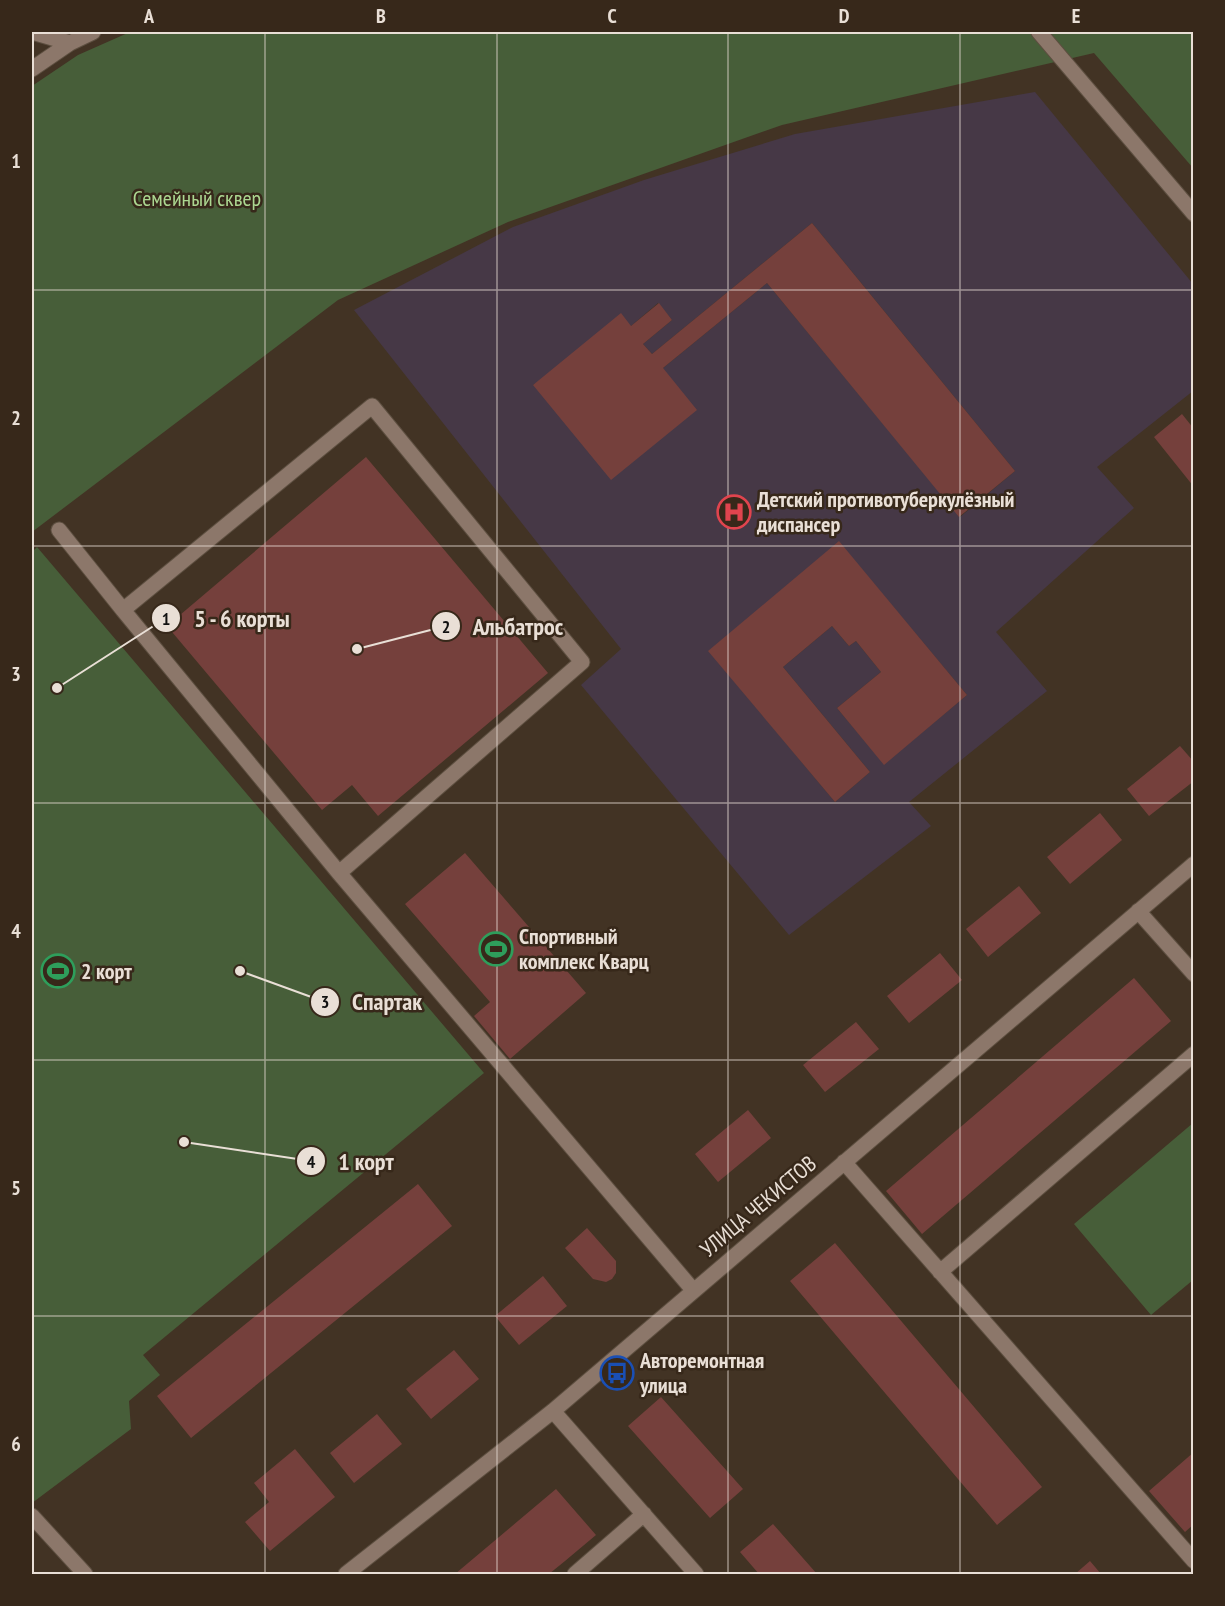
<svg xmlns="http://www.w3.org/2000/svg" width="1225" height="1606" font-family="'PT Sans Narrow',sans-serif">
<style>
.medical{fill:#463846;fill-rule:evenodd}
.green{fill:#475e39}
.building{fill:#75403c}
.lines{fill:none;stroke-linecap:round;stroke-linejoin:round}
.minor-casing{stroke:#5d4f40;stroke-width:17}
.minor{stroke:#8c776a;stroke-width:15}
.grid{fill:none;stroke:#e9dfd6;stroke-width:1.5;stroke-opacity:0.55}
.labels{text-anchor:middle;dominant-baseline:central;stroke-width:5;stroke-linejoin:round;paint-order:stroke}
.park-label{font-size:22px;fill:#acd791;stroke:#37281a}
.poi-label{font-size:22px;font-weight:bold;fill:#e9dfd6;stroke:#37281a;text-anchor:start}
.street-label{font-size:22px;fill:#e9dfd6;stroke:#37281a}
.leader{fill:none;stroke:#e9dfd6;stroke-width:2}
.callout-dot{fill:#e9dfd6;stroke:#37281a;stroke-width:2}
.mark-label{font-size:18px;text-anchor:middle;font-weight:bold;fill:#111}
.callout-label{font-size:24px;text-anchor:middle;font-weight:bold;fill:#e9dfd6;stroke:#37281a;stroke-width:5;stroke-linejoin:round;paint-order:stroke}
.neatline{fill:none;stroke:#e9dfd6;stroke-width:2}
.grid-label{font-size:20px;text-anchor:middle;font-weight:bold;fill:#e9dfd6}
</style>
<rect width="100%" height="100%" fill="#423324"/>
<!-- medical -->
<path class="medical" d="M 1035,92 L 1193,284 L 1193,391 L 1097,467 L 1134,508 L 996,632 L 1047,691 L 909,802 L 931,826 L 789,935 L 581,685 L 621,649 L 354,310 L 513,227 L 644,180 L 795,134 ZM 812,223 L 1015,471 L 960,517 L 767,283 L 663,368 L 533,385 L 631,326 L 658,303 L 672,320 L 643,344 L 652,354 ZM 839,542 L 967,695 L 884,764 L 837,708 L 881,672 L 856,641 L 849,646 L 832,626 L 783,667 L 870,772 L 835,802 L 709,651 Z"/>
<!-- green -->
<path class="green" d="M 130,32 L 1193,32 L 1193,168 L 1094,53 L 782,125 L 508,222 L 338,300 L 32,532 L 32,86 L 78,55 Z
M 37,547 L 484,1073 L 143,1355 L 160,1375 L 129,1401 L 131,1429 L 32,1503 L 32,552 Z
M 1193,1123 L 1193,1280 L 1151,1315 L 1074,1224 Z"/>
<!-- building -->
<path class="building" d="M 812,223 L 1015,471 L 959,517 L 767,283 L 663,368 L 697,410 L 611,480 L 533,385 L 621,313 L 631,326 L 659,303 L 672,320 L 643,344 L 652,354 Z
M 1182,414 L 1194,429 L 1194,487 L 1154,437 Z
M 366,457 L 548,673 L 378,816 L 352,785 L 322,810 L 167,626 Z
M 839,541 L 967,695 L 884,765 L 837,708 L 881,672 L 856,641 L 849,646 L 832,626 L 783,667 L 870,772 L 835,802 L 708,651 Z
M 1180,746 L 1194,762 L 1194,781 L 1149,816 L 1127,789 Z
M 1100,813 L 1122,840 L 1070,884 L 1047,857 Z
M 465,853 L 586,993 L 510,1059 L 474,1016 L 490,1002 L 405,904 Z
M 1019,886 L 1041,913 L 988,957 L 966,929 Z
M 940,953 L 962,980 L 909,1023 L 887,996 Z
M 1134,978 L 1171,1021 L 922,1234 L 886,1191 Z
M 856,1022 L 879,1049 L 825,1092 L 803,1065 Z
M 748,1110 L 771,1138 L 718,1182 L 695,1154 Z
M 418,1184 L 452,1226 L 191,1438 L 157,1396 Z
M 587,1228 L 616,1261 L 616,1273 L 612,1279 L 606,1282 L 593,1279 L 565,1248 Z
M 835,1243 L 1042,1487 L 997,1525 L 790,1281 Z
M 543,1276 L 567,1306 L 519,1345 L 495,1316 Z
M 454,1350 L 479,1379 L 431,1419 L 406,1389 Z
M 661,1397 L 743,1489 L 710,1518 L 628,1426 Z
M 377,1414 L 402,1444 L 354,1483 L 330,1453 Z
M 295,1449 L 335,1497 L 270,1551 L 245,1522 L 269,1502 L 254,1483 Z
M 1194,1452 L 1194,1524 L 1185,1532 L 1149,1491 Z
M 556,1489 L 596,1535 L 565,1561 L 549,1574 L 455,1574 Z
M 773,1524 L 817,1574 L 759,1574 L 740,1552 Z
M 1090,1561 L 1101,1574 L 1075,1574 Z"/>
<g class="lines">
<!-- minor casing -->
<g class="minor-casing">
<path id="minor" d="M 32,32 L 70,43
M 1039,32 L 1194,214
M 32,69 L 70,43 L 93,32
M 59,530 L 123,610
M 339,873 L 582,662 L 372,406 L 123,610 L 339,873 L 693,1290
M 1138,911 L 1194,974
M 844,1162 L 1194,1561
M 940,1272 L 1194,1054
M 553,1411 L 696,1574
M 32,1516 L 85,1574
M 346,1574 L 553,1411 L 1194,864
M 575,1574 L 644,1514"/>
</g>
<!-- minor -->
<use href="#minor" class="minor"/>
</g>
<!-- grid -->
<path class="grid" d="M 265,32 L 265,1574M 497,32 L 497,1574M 728,32 L 728,1574M 960,32 L 960,1574M 32,290 L 1194,290M 32,546 L 1194,546M 32,803 L 1194,803M 32,1060 L 1194,1060M 32,1316 L 1194,1316"/>
<!-- icons -->
<defs>
<g id="hospital-ring" transform="scale(1.725)"><circle r="9.5" fill="#37281a" stroke="#e0444e" stroke-width="1.5"/><path d="M-5-5h3v3.5h4V-5h3V5h-3V1.5h-4V5h-3Z" fill="#e0444e"/></g>
<g id="stadium-ring" transform="scale(1.725)"><circle r="9.5" fill="#37281a" stroke="#2e9e5b" stroke-width="1.5"/><path d="M0-5a6.5 5 0 1 0 0 10a6.5 5 0 1 0 0-10ZM-3.5-1.8h7v3.6h-7Z" fill="#2e9e5b"/></g>
<g id="bus-ring" transform="scale(1.725)"><circle r="9.5" fill="#37281a" stroke="#1a4fb4" stroke-width="1.5"/><path d="M-5-6H5V4H4V6H2V4H-2V6H-4V4H-5ZM-3.5-4V0h7V-4ZM-3.5 1.2v1.5H-2V1.2ZM2 1.2v1.5H3.5V1.2Z" fill="#1a4fb4"/></g>
</defs>
<g fill-rule="evenodd">
<use href="#hospital-ring" x="734" y="512"/>
<use href="#stadium-ring" x="496" y="949"/>
<use href="#stadium-ring" x="58" y="971"/>
<use href="#bus-ring" x="617" y="1373"/>
</g>
<g class="labels">
<!-- park labels -->
<g class="park-label">
<text x="197" y="198">Семейный сквер</text>
</g>
<!-- poi labels -->
<g class="poi-label">
<text x="757" y="499">Детский противотуберкулёзный<tspan x="757" dy="25">диспансер</tspan></text>
<text x="519" y="936">Спортивный<tspan x="519" dy="25">комплекс Кварц</tspan></text>
<text x="81" y="971">2 корт</text>
<text x="640" y="1360">Авторемонтная<tspan x="640" dy="25">улица</tspan></text>
</g>
<!-- street labels -->
<g class="street-label">
<text transform="translate(758 1206) rotate(-40)">УЛИЦА ЧЕКИСТОВ</text>
</g>
</g>
<!-- callouts -->
<path class="leader" d="M57 688L166 618M357 649L446 626M240 971L325 1002M184 1142L311 1161"/>
<g class="callout-dot">
<circle cx="57" cy="688" r="6"/>
<circle cx="357" cy="649" r="6"/>
<circle cx="240" cy="971" r="6"/>
<circle cx="184" cy="1142" r="6"/>
<circle cx="166" cy="618" r="15"/>
<circle cx="446" cy="626" r="15"/>
<circle cx="325" cy="1002" r="15"/>
<circle cx="311" cy="1161" r="15"/>
</g>
<g class="mark-label">
<text x="166" y="625">1</text>
<text x="446" y="633">2</text>
<text x="325" y="1008">3</text>
<text x="311" y="1168">4</text>
</g>
<g class="callout-label">
<text x="242" y="627">5 - 6 корты</text>
<text x="518" y="635">Альбатрос</text>
<text x="387" y="1010">Спартак</text>
<text x="366" y="1170">1 корт</text>
</g>
<!-- border -->
<rect width="1225" height="1606" fill="none" stroke="#37281a" stroke-width="66"/>
<rect x="33" y="33" width="1159" height="1540" class="neatline"/>
<g class="grid-label">
<text x="149" y="23">A</text>
<text x="381" y="23">B</text>
<text x="612" y="23">C</text>
<text x="844" y="23">D</text>
<text x="1076" y="23">E</text>
<text x="16" y="168">1</text>
<text x="16" y="425">2</text>
<text x="16" y="681">3</text>
<text x="16" y="938">4</text>
<text x="16" y="1195">5</text>
<text x="16" y="1451">6</text>
</g>
</svg>
